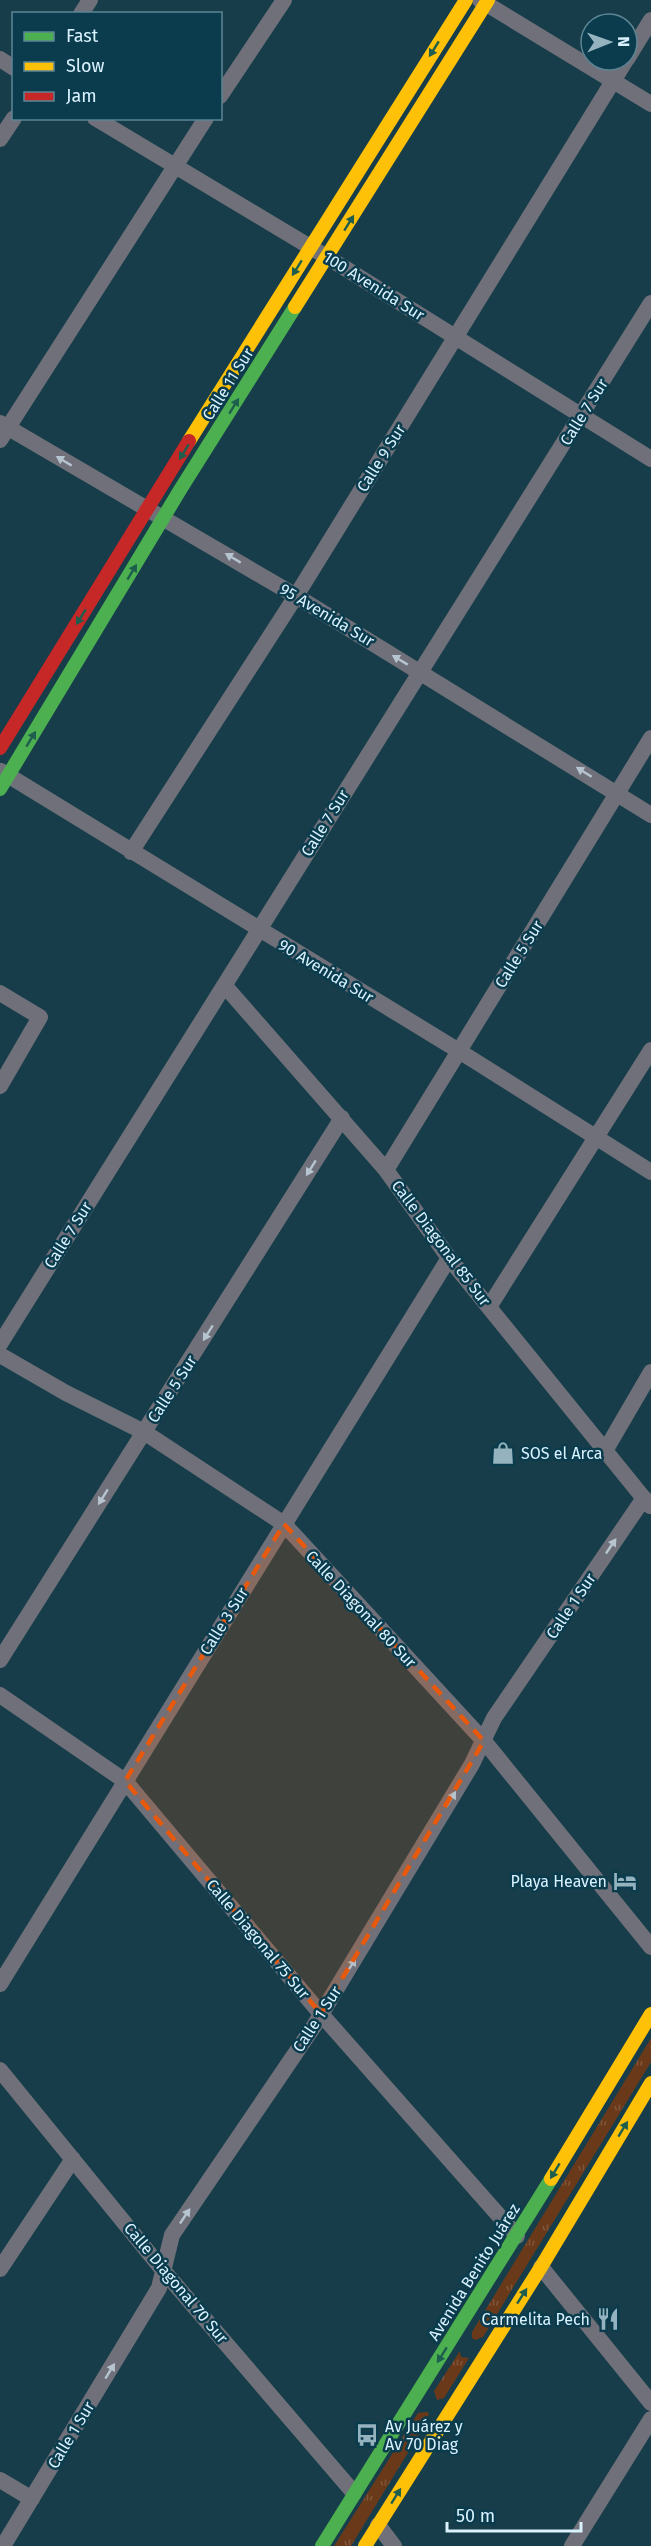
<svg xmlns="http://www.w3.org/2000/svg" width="651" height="2546" font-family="'Fira Sans',sans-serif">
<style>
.grass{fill:url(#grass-tufts)}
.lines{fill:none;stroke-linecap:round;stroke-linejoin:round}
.street{stroke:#6f7079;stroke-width:16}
.fast{stroke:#4caf50;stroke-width:14}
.slow{stroke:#ffc107;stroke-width:14}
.jam{stroke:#c62828;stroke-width:14}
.oneway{fill:#1e5e4f}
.oneway2{fill:#b5c4cf}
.marked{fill:#e8590c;fill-opacity:0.2;stroke:#e8590c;stroke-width:4.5;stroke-dasharray:12 8;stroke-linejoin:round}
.labels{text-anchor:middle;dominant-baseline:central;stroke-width:5;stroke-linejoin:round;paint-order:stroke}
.street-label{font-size:16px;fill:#daf2fe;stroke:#0a3c4e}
.poi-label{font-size:16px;fill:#daf2fe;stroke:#0a3c4e;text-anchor:start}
</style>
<defs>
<pattern id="grass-tufts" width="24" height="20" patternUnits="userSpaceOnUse" patternTransform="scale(1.5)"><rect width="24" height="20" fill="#6a3919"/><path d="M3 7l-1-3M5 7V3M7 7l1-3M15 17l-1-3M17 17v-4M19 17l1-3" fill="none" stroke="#7f563c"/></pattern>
</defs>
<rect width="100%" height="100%" fill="#163d49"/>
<!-- grass -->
<path class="grass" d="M 651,2038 L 651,2062 L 483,2337 L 475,2340 L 472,2338 L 472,2332 Z
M 460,2351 L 461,2357 L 469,2358 L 444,2398 L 437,2400 L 434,2391 Z
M 426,2412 L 429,2413 L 426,2423 L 351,2546 L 334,2546 L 418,2413 Z"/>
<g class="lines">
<!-- street -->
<path class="street" d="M 480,0 L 651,104
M 81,14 L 90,0
M 0,59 L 14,68
M 627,59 L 651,20
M 220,96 L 284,0
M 95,118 L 327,257 L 651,459
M 0,139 L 14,118
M 0,423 L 296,596 L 651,815
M 0,440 L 206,118
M 1,771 L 459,1051 L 651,1172
M 131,852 L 296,596 L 626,60
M 225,986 L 386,1170 L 449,1258 L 650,1506
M 0,993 L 40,1017 L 0,1086
M 386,1170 L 651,738
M 489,1307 L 651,1050
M 0,1344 L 651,303
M 0,1355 L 66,1393 L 144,1432 L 284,1524 L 484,1741 L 651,1947
M 605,1451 L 651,1372
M 0,1660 L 342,1118
M 0,1695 L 125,1781 L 321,2014 L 517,2236
M 0,1984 L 449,1258
M 0,2070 L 162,2269 L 354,2493
M 541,2267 L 651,2403
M 0,2269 L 73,2159
M 0,2480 L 32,2499
M 378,2525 L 394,2546
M 3,2546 L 159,2288 L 172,2235 L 314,2026 L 472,1764 L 494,1718 L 644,1498
M 572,2546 L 651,2419"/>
<!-- fast -->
<path class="fast" d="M 0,789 L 180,490 L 295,307
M 322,2546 L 551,2179"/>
<!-- slow -->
<path class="slow" d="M 295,307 L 488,0
M 189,441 L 466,0
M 551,2179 L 651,2014
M 365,2546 L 541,2267 L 651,2083"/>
<!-- jam -->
<path class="jam" d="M 0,748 L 189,441"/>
</g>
<!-- one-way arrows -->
<defs><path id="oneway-solid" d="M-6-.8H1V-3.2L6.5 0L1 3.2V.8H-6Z" transform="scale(1.5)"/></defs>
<g class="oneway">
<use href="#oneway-solid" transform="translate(434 49) rotate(122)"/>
<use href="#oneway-solid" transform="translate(349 223) rotate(-58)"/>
<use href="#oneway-solid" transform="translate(297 268) rotate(122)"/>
<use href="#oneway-solid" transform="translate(234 406) rotate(-58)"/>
<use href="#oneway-solid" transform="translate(184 452) rotate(122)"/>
<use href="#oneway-solid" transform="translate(132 572) rotate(-59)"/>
<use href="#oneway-solid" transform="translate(81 617) rotate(122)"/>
<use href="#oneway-solid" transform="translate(31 739) rotate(-59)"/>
<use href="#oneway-solid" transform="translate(623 2129) rotate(-59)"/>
<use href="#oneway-solid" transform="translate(555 2171) rotate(121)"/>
<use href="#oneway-solid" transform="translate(522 2296) rotate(-57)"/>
<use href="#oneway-solid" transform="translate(442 2355) rotate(122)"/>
<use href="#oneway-solid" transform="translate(396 2496) rotate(-58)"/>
</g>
<g class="oneway2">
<use href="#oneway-solid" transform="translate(64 461) rotate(-149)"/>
<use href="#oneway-solid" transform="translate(233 558) rotate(-149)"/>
<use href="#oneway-solid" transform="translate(400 660) rotate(-149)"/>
<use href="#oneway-solid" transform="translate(584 772) rotate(-148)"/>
<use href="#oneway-solid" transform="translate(311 1168) rotate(122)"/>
<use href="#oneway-solid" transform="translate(208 1333) rotate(122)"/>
<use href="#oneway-solid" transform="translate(103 1497) rotate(122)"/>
<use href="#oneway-solid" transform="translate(611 1546) rotate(-56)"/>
<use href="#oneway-solid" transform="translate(451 1799) rotate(-59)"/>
<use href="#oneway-solid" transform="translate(351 1966) rotate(-59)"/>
<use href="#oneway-solid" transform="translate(185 2216) rotate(-56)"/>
<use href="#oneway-solid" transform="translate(110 2371) rotate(-59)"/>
</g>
<!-- marked area -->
<path class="marked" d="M 284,1524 L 484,1741 L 321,2014 L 125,1781 Z"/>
<!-- icons -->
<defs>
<g id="shop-bare" transform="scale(1.8)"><path d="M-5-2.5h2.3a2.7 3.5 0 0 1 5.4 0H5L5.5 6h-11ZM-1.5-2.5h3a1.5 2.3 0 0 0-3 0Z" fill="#95b3bf" stroke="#0a3c4e" stroke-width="2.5" paint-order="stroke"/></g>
<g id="hotel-bare" transform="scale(1.8)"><path d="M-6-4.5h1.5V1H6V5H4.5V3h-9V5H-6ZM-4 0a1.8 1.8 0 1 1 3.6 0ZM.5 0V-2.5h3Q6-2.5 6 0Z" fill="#95b3bf" stroke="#0a3c4e" stroke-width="2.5" paint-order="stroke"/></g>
<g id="restaurant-bare" transform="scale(1.8)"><path d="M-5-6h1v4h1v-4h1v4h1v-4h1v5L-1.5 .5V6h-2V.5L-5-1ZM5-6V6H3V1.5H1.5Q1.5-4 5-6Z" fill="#95b3bf" stroke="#0a3c4e" stroke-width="2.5" paint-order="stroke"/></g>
<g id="bus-bare" transform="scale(1.8)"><path d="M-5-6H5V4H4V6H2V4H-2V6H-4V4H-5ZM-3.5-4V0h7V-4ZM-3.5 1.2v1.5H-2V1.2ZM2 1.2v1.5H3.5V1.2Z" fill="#95b3bf" stroke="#0a3c4e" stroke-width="2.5" paint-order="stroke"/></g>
</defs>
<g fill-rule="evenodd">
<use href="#shop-bare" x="503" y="1453"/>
<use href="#hotel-bare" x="625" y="1881"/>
<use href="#restaurant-bare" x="608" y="2319"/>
<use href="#bus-bare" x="367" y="2435"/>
</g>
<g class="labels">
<!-- street labels -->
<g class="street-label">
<text transform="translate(374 286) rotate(32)">100 Avenida Sur</text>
<text transform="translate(228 384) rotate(-58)">Calle 11 Sur</text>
<text transform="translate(584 412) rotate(-58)">Calle 7 Sur</text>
<text transform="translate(381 458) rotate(-58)">Calle 9 Sur</text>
<text transform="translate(327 615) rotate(31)">95 Avenida Sur</text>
<text transform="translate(325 823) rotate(-58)">Calle 7 Sur</text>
<text transform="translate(519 954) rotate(-58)">Calle 5 Sur</text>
<text transform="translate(326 971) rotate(31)">90 Avenida Sur</text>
<text transform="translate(68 1235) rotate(-58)">Calle 7 Sur</text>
<text transform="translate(441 1243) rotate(53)">Calle Diagonal 85 Sur</text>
<text transform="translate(172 1389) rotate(-57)">Calle 5 Sur</text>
<text transform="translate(571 1606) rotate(-56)">Calle 1 Sur</text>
<text transform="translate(361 1609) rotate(47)">Calle Diagonal 80 Sur</text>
<text transform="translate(224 1621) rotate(-58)">Calle 3 Sur</text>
<text transform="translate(258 1939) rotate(50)">Calle Diagonal 75 Sur</text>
<text transform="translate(317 2019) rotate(-57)">Calle 1 Sur</text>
<text transform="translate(474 2272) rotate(-58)">Avenida Benito Juárez</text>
<text transform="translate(176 2283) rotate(50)">Calle Diagonal 70 Sur</text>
<text transform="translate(71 2435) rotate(-59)">Calle 1 Sur</text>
</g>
<!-- poi labels -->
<g class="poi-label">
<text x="521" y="1453">SOS el Arca</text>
<text x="607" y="1881" text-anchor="end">Playa Heaven</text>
<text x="590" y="2319" text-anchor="end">Carmelita Pech</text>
<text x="385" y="2426">Av Juárez y<tspan x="385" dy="18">Av 70 Diag</tspan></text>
</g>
</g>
<!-- legend -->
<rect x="12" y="12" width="210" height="108" fill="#0a3c4e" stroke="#5d8594" stroke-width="1.5"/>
<rect x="24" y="32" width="30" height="9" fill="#4caf50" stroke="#5d8594" stroke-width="1.5"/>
<text x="66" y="42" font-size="18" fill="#daf2fe">Fast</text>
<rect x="24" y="62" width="30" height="9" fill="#ffc107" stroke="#5d8594" stroke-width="1.5"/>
<text x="66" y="72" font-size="18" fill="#daf2fe">Slow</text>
<rect x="24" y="92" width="30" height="9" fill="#c62828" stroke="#5d8594" stroke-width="1.5"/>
<text x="66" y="102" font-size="18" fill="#daf2fe">Jam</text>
<!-- north arrow -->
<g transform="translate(609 42) rotate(89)"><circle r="28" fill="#0a3c4e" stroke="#5d8594" stroke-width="1.5"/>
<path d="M0-4.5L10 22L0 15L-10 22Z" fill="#95b3bf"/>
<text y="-9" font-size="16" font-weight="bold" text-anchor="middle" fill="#daf2fe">N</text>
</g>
<!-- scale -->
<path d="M447 2522v9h134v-9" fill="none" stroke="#daf2fe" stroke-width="3"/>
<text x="456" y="2522" font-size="18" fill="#daf2fe" stroke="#0a3c4e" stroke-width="4.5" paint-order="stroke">50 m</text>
</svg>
